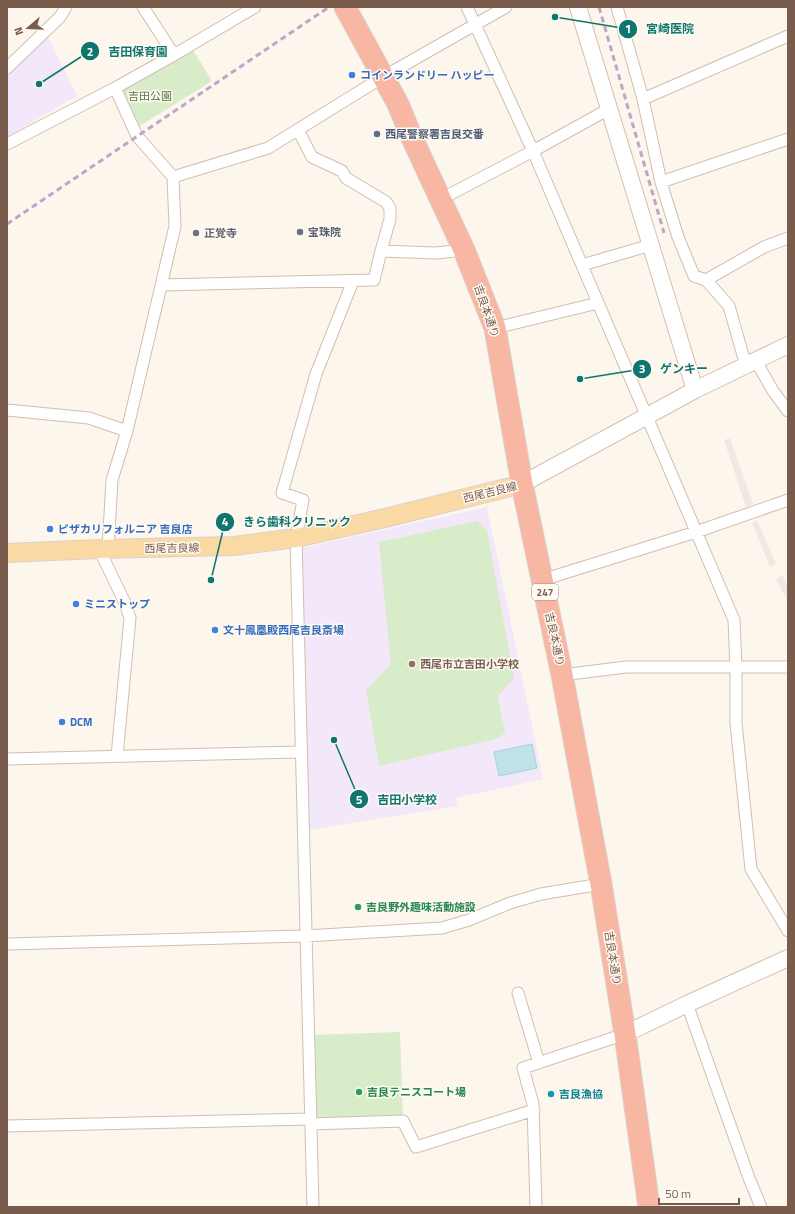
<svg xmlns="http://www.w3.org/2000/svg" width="795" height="1214" font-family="'Titillium Web','Noto Sans JP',sans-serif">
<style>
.industrial{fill:#efe9e4}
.education{fill:#f3e8fa}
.green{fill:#d8ecc9}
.water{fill:#bfe3e8;stroke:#a5d3da}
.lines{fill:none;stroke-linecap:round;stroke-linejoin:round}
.street-casing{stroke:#d1beb0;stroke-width:13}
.secondary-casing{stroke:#d6c0b0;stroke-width:18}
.primary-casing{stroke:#dad1cd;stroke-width:20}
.highway-casing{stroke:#dad1cd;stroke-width:23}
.street{stroke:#fff;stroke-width:11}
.secondary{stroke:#fff;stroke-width:16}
.primary{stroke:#fbd9a5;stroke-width:18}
.highway{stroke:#f7b7a3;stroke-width:21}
.rail{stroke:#b9a8c9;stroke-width:3;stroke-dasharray:6 4;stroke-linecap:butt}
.shop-dot{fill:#3f7fe0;stroke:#fffaf3;stroke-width:1.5}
.service-dot{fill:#5c6f8a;stroke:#fffaf3;stroke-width:1.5}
.worship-dot{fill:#6b7280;stroke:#fffaf3;stroke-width:1.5}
.education-dot{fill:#8d6e63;stroke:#fffaf3;stroke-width:1.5}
.leisure-dot{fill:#2e9e5b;stroke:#fffaf3;stroke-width:1.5}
.culture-dot{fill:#0f9aa8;stroke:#fffaf3;stroke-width:1.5}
.labels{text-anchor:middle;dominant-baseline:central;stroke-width:3;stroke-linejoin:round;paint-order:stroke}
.shield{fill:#fffaf3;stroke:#a28b7f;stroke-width:1}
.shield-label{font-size:10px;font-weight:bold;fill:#7a5c4d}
.shop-label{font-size:11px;font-weight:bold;fill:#366cbe;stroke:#fffaf3;text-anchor:start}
.park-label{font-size:11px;fill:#537a41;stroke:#fffaf3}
.service-label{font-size:11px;font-weight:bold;fill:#4e5e75;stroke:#fffaf3;text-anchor:start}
.worship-label{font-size:11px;font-weight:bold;fill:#5b616d;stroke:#fffaf3;text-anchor:start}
.street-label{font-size:11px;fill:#7a5c4d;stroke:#fffaf3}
.education-label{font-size:11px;font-weight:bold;fill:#785e54;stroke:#fffaf3;text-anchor:start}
.leisure-label{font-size:11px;font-weight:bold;fill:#27864d;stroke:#fffaf3;text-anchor:start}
.culture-label{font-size:11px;font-weight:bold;fill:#0d838f;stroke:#fffaf3;text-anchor:start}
.leader{fill:none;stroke:#0f766e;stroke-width:1.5}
.callout-dot{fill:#0f766e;stroke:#fffaf3;stroke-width:1.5}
.mark-label{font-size:12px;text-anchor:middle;font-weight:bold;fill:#fff}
.callout-label{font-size:12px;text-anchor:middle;font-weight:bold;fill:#0f766e;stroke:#fffaf3;stroke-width:3;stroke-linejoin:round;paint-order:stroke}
</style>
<rect width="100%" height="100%" fill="#fdf6ec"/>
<!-- industrial -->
<path class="industrial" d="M 730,438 L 753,504 L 746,507 L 724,440 Z
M 757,520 L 776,564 L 770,567 L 752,523 Z
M 782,575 L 788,586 L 788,602 L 776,579 Z"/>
<!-- education -->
<path class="education" d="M 47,35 L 77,96 L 7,137 L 7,72 Z
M 487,507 L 543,779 L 456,798 L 458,806 L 308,830 L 302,548 Z"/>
<!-- green -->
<path class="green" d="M 193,50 L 212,81 L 138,127 L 123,92 L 125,88 Z
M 477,521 L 487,530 L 514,678 L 498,696 L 505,733 L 496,739 L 379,766 L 366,690 L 391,664 L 379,542 Z
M 400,1032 L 403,1121 L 317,1123 L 315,1035 Z"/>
<!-- water -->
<path class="water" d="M 532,744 L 537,768 L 499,776 L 494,752 Z"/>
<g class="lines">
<!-- street casing -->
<g class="street-casing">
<path id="street" d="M 143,7 L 174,55
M 467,7 L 533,151 L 734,620 L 736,667 L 736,723 L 751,869 L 788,931
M 617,7 L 643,99 L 661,182 L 678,237 L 694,276 L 706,280 L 729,306 L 746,366
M 7,68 L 60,17 L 66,7
M 643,99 L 788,36
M 7,144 L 115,88 L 174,55 L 255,7
M 173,177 L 268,148 L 383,77 L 506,7
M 661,182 L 788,139
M 441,199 L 533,151 L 609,109
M 381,251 L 436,253 L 464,250
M 582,265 L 651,245
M 706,280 L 764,247 L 788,238
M 162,285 L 374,280 L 381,251 L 390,219 L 390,208 L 386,202 L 346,178 L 342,171 L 312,157 L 298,130
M 495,328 L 598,303
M 756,361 L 773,391 L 788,411
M 7,410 L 89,418 L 127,431
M 99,549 L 125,603 L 130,618 L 117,756
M 108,549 L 112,480 L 127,431 L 175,226 L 173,177 L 137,136 L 115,88
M 542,580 L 696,532 L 788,500
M 562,675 L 626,667 L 788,667
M 7,759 L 301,752
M 7,944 L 305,936 L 442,928 L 469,920 L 510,903 L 541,894 L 601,884
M 518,993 L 539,1063
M 687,1004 L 749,1178 L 761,1207
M 311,1124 L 403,1121 L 416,1147 L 534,1110
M 7,1126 L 311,1119
M 313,1207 L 296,538 L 303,500 L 282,493 L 316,374 L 353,281
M 536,1207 L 533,1104 L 523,1068 L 625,1034"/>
</g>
<!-- secondary casing -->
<g class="secondary-casing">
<path id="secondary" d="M 578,7 L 695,390
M 522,484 L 695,390 L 788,345
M 625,1034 L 687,1004 L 788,958"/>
</g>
<!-- primary casing -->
<g class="primary-casing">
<path id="primary" d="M 7,553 L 99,549 L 234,546 L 296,538 L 385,518 L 522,484"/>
</g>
<!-- highway casing -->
<g class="highway-casing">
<path id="highway" d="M 345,7 L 398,104 L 412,138 L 464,250 L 495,328 L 522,484 L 562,675 L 601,884 L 625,1034 L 649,1207"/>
</g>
<!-- street -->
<use href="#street" class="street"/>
<!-- secondary -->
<use href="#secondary" class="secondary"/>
<!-- primary -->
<use href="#primary" class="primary"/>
<!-- highway -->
<use href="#highway" class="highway"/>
<!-- rail -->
<path class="rail" d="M 599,7 L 664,233
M 7,224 L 329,7"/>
</g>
<!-- markers -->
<g class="shop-dot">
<circle cx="352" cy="75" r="4"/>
<circle cx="50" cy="529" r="4"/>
<circle cx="76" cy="604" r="4"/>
<circle cx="215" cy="630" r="4"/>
<circle cx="62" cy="722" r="4"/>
</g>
<circle class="service-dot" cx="377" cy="134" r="4"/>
<g class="worship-dot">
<circle cx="300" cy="232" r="4"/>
<circle cx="196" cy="233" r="4"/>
</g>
<circle class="education-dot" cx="412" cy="664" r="4"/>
<g class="leisure-dot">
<circle cx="358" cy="907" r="4"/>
<circle cx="359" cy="1092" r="4"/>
</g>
<circle class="culture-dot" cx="551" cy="1094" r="4"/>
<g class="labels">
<!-- shield labels -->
<rect class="shield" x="532" y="584" width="26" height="16" rx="3"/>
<g class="shield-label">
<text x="545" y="592">247</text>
</g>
<!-- shop labels -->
<g class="shop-label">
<text x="360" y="75">コインランドリー ハッピー</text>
<text x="58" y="529">ピザカリフォルニア 吉良店</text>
<text x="84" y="604">ミニストップ</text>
<text x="223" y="630">文十鳳凰殿西尾吉良斎場</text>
<text x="70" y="722">DCM</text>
</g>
<!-- park labels -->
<g class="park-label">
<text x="150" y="96">吉田公園</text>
</g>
<!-- service labels -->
<g class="service-label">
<text x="385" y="134">西尾警察署吉良交番</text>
</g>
<!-- worship labels -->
<g class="worship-label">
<text x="308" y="232">宝珠院</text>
<text x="204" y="233">正覚寺</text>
</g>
<!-- street labels -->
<g class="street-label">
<text transform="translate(487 311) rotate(71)">吉良本通り</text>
<text transform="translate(490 492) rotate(-14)">西尾吉良線</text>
<text transform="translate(172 548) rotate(-1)">西尾吉良線</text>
<text transform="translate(555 639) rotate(78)">吉良本通り</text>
<text transform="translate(613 958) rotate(81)">吉良本通り</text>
</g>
<!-- education labels -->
<g class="education-label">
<text x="420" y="664">西尾市立吉田小学校</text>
</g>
<!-- leisure labels -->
<g class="leisure-label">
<text x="366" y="907">吉良野外趣味活動施設</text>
<text x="367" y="1092">吉良テニスコート場</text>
</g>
<!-- culture labels -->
<g class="culture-label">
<text x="559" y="1094">吉良漁協</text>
</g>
</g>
<!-- callouts -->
<path class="leader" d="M555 17L628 29M39 84L90 51M580 379L642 369M211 580L225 522M334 740L359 799"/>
<g class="callout-dot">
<circle cx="555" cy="17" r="4"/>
<circle cx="39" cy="84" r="4"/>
<circle cx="580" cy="379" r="4"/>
<circle cx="211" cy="580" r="4"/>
<circle cx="334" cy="740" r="4"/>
<circle cx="628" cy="29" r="10"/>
<circle cx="90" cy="51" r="10"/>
<circle cx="642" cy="369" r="10"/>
<circle cx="225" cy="522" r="10"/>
<circle cx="359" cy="799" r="10"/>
</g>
<g class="mark-label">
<text x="628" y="33">1</text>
<text x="90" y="56">2</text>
<text x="642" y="373">3</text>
<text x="225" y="526">4</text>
<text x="359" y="804">5</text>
</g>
<g class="callout-label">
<text x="670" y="33">宮崎医院</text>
<text x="138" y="56">吉田保育園</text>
<text x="684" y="373">ゲンキー</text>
<text x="297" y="526">きら歯科クリニック</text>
<text x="407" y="804">吉田小学校</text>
</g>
<!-- border -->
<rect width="795" height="1214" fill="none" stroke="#7a5c4d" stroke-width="16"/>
<!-- north arrow -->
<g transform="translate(28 28) rotate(251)" stroke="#fffaf3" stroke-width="3" paint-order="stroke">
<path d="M0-3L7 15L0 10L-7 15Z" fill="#7a5c4d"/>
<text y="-6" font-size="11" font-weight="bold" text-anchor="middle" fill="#7a5c4d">N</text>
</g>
<!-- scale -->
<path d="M659 1198v6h80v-6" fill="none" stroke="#7a5c4d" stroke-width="2"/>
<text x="665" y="1198" font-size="12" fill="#7a5c4d" stroke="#fffaf3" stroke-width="3" paint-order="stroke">50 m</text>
</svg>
